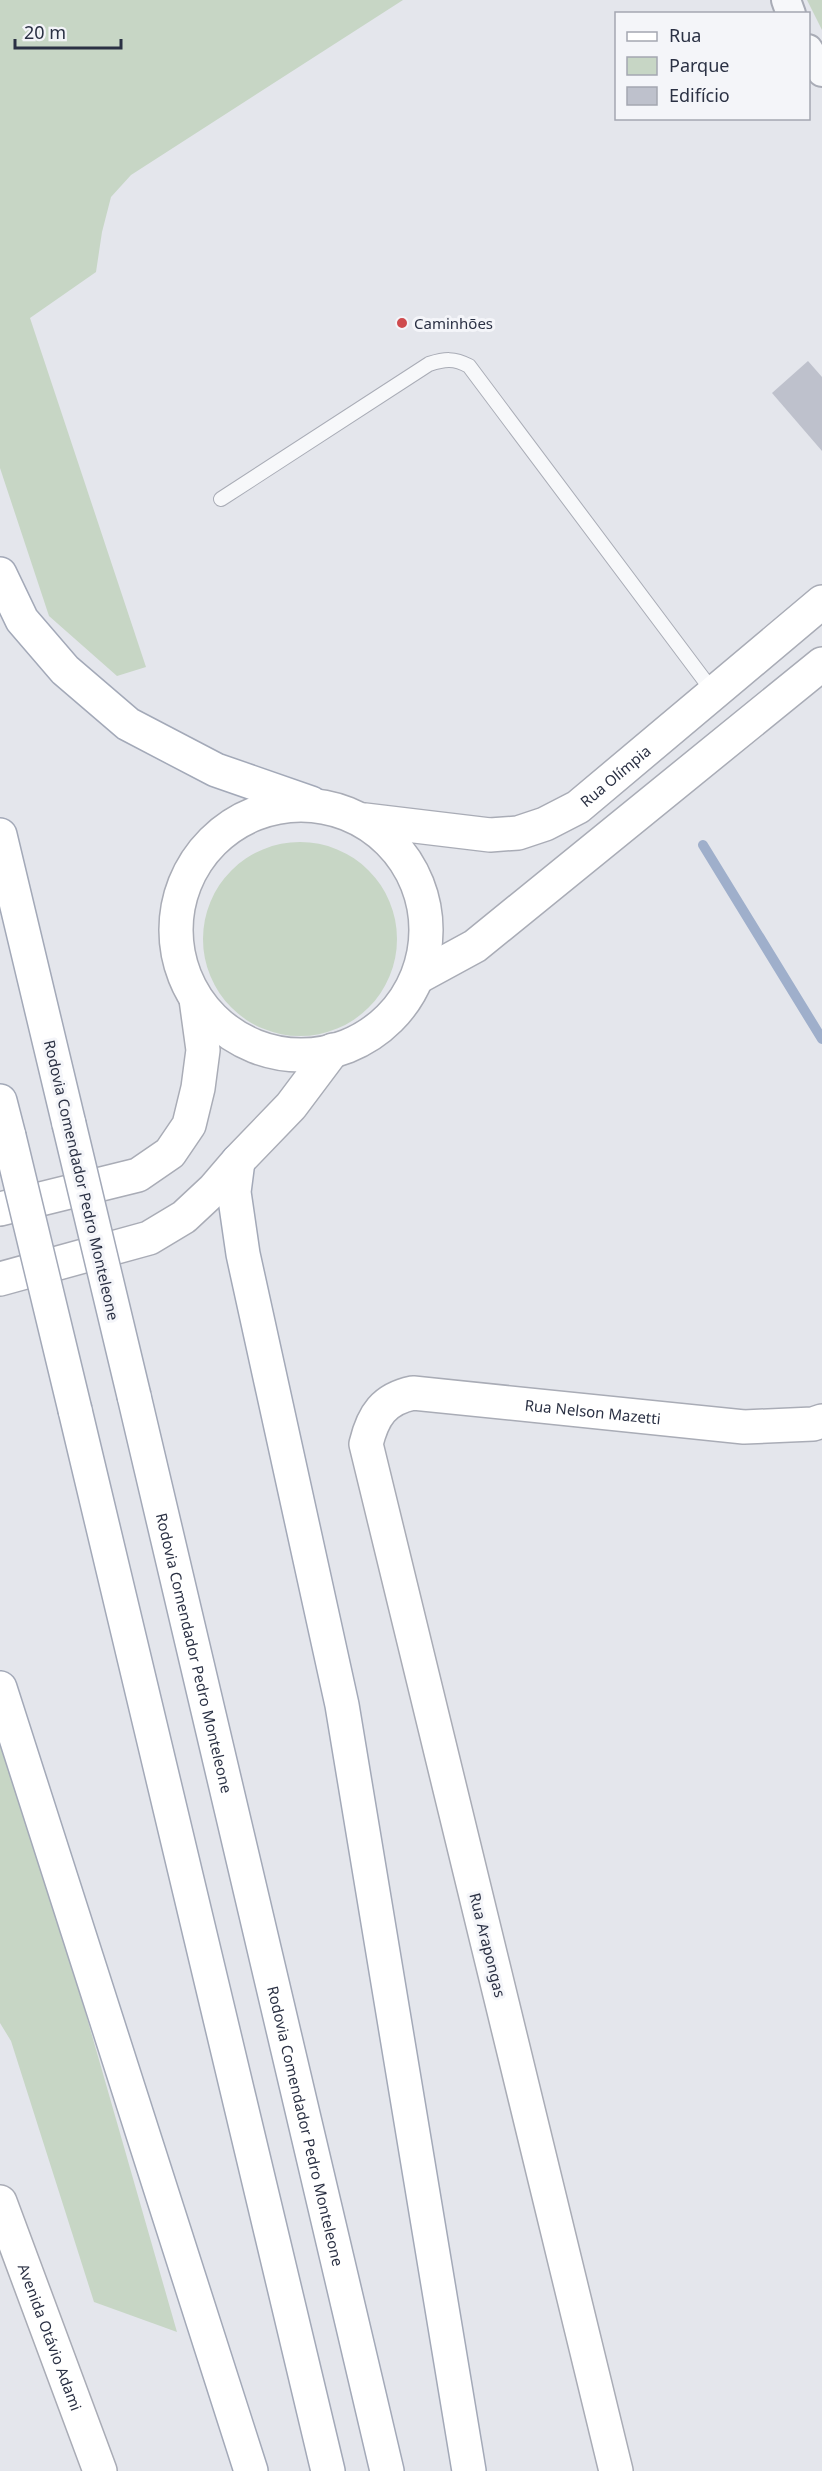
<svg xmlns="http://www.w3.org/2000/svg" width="822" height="2471" font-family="'Noto Sans',sans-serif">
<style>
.green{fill:#c7d6c5}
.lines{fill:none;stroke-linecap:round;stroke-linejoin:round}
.stream{stroke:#9fafcb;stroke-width:10}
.building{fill:#bec1cc}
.lane-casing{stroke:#a9acb6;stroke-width:16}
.street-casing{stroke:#a9acb6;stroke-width:32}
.secondary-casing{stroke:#a9acb6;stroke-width:36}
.primary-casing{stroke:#a3a9b8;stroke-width:36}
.lane{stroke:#f7f8fa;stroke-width:14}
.street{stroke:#f7f8fa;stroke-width:28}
.secondary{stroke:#fff;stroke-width:33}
.primary{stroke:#fff;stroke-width:33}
.primary-bridge-casing{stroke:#a3a9b8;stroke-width:36;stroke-linecap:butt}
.primary-bridge{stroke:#fff;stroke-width:33}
.poi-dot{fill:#cf4b4e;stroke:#f4f5f9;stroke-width:2}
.labels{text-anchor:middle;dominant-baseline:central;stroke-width:6;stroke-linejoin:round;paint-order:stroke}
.poi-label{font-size:15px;fill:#2b3144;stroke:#f4f5f9;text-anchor:start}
.street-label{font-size:15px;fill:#2b3144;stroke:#f4f5f9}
</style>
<rect width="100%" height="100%" fill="#e4e6ec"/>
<!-- green -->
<path class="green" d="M 0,0 L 403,0 L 131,175 L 111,197 L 102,232 L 96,272 L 30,318 L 146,667 L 117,676 L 49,616 L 0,468 Z
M 807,0 L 822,0 L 822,30 Z
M203 939a97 97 0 1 1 194 0a97 97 0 1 1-194 0Z
M 0,1733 L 36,1840 L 177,2332 L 94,2302 L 11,2041 L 0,2023 Z"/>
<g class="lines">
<!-- stream -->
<path class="stream" d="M 703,845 L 822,1039"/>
</g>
<!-- building -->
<path class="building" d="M 808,361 L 822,377 L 822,451 L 772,393 Z"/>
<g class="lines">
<!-- lane casing -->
<g class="lane-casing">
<path id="lane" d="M 221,499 L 429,364 C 445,359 454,358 469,366 L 714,693"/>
</g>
<!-- street casing -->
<g class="street-casing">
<path id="street" d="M 786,0 L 791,14
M 808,49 L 822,72"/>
</g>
<!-- secondary casing -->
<g class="secondary-casing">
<g id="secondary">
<circle cx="301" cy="930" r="125"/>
<path id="s1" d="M 365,820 L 490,835 L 518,833 L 545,824 L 578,807 L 822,602"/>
<path d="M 418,977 L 475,946 L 822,664"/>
<path d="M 0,1209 L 138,1175 L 170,1153 L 189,1125 L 198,1088 L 203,1050 L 196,999"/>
<path d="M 0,1279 L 149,1238 L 184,1217 L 214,1189 L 238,1161 L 291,1106 L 333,1050"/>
<path id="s2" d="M 0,2202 L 100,2471"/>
<path id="s3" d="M 616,2471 L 366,1444 C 373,1415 384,1399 413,1393 L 744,1427 L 813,1424 L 822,1421"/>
</g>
</g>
<!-- primary casing -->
<g class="primary-casing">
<g id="primary">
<path d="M 0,574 L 22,620 L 65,670 L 128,724 L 216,770 L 311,803"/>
<path d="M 0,835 L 69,1124"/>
<path d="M 0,1101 L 9,1136"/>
<path d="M 238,1161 L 234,1192 L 243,1254 L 342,1705 L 469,2471"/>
<path id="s4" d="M 134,1396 L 387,2471"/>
<path d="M 75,1410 L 328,2471"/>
<path d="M 0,1688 L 251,2471"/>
</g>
</g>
<!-- lane -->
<use href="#lane" class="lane"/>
<!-- street -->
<use href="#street" class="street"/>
<!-- secondary -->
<use href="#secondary" class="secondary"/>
<!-- primary -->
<use href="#primary" class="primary"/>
<!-- primary-bridge casing -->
<g class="primary-bridge-casing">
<path id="primary-bridge" d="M 69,1124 L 134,1396
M 9,1136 L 75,1410"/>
</g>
<!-- primary-bridge -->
<use href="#primary-bridge" class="primary-bridge"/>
</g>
<!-- markers -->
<circle class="poi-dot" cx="402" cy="323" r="6"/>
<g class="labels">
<!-- poi labels -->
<g class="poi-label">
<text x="414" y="323">Caminhões</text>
</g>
<!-- street labels -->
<g class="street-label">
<text stroke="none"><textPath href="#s1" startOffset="268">Rua Olímpia</textPath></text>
<text transform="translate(82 1180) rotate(77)">Rodovia Comendador Pedro Monteleone</text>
<text stroke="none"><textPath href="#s3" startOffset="1312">Rua Nelson Mazetti</textPath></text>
<text stroke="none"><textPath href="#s4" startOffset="264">Rodovia Comendador Pedro Monteleone</textPath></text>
<text transform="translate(488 1945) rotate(76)">Rua Arapongas</text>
<text stroke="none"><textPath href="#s4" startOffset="750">Rodovia Comendador Pedro Monteleone</textPath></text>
<text stroke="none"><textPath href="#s2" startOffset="144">Avenida Otávio Adami</textPath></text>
</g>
</g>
<!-- legend -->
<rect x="615" y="12" width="195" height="108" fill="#f4f5f9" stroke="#a4a7b1" stroke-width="1.5"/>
<rect x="627" y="32" width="30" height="9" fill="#ffffff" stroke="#a4a7b1" stroke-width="1.5"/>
<text x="669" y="42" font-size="18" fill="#2b3144">Rua</text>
<rect x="627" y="57" width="30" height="18" fill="#c7d6c5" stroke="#a4a7b1" stroke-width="1.5"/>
<text x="669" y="72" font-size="18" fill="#2b3144">Parque</text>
<rect x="627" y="87" width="30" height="18" fill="#bec1cc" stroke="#a4a7b1" stroke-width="1.5"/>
<text x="669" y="102" font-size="18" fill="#2b3144">Edifício</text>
<!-- scale -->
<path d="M15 39v9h106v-9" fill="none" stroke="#2b3144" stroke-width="3"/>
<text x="24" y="39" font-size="18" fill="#2b3144" stroke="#f4f5f9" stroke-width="4.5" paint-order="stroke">20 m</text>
</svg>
